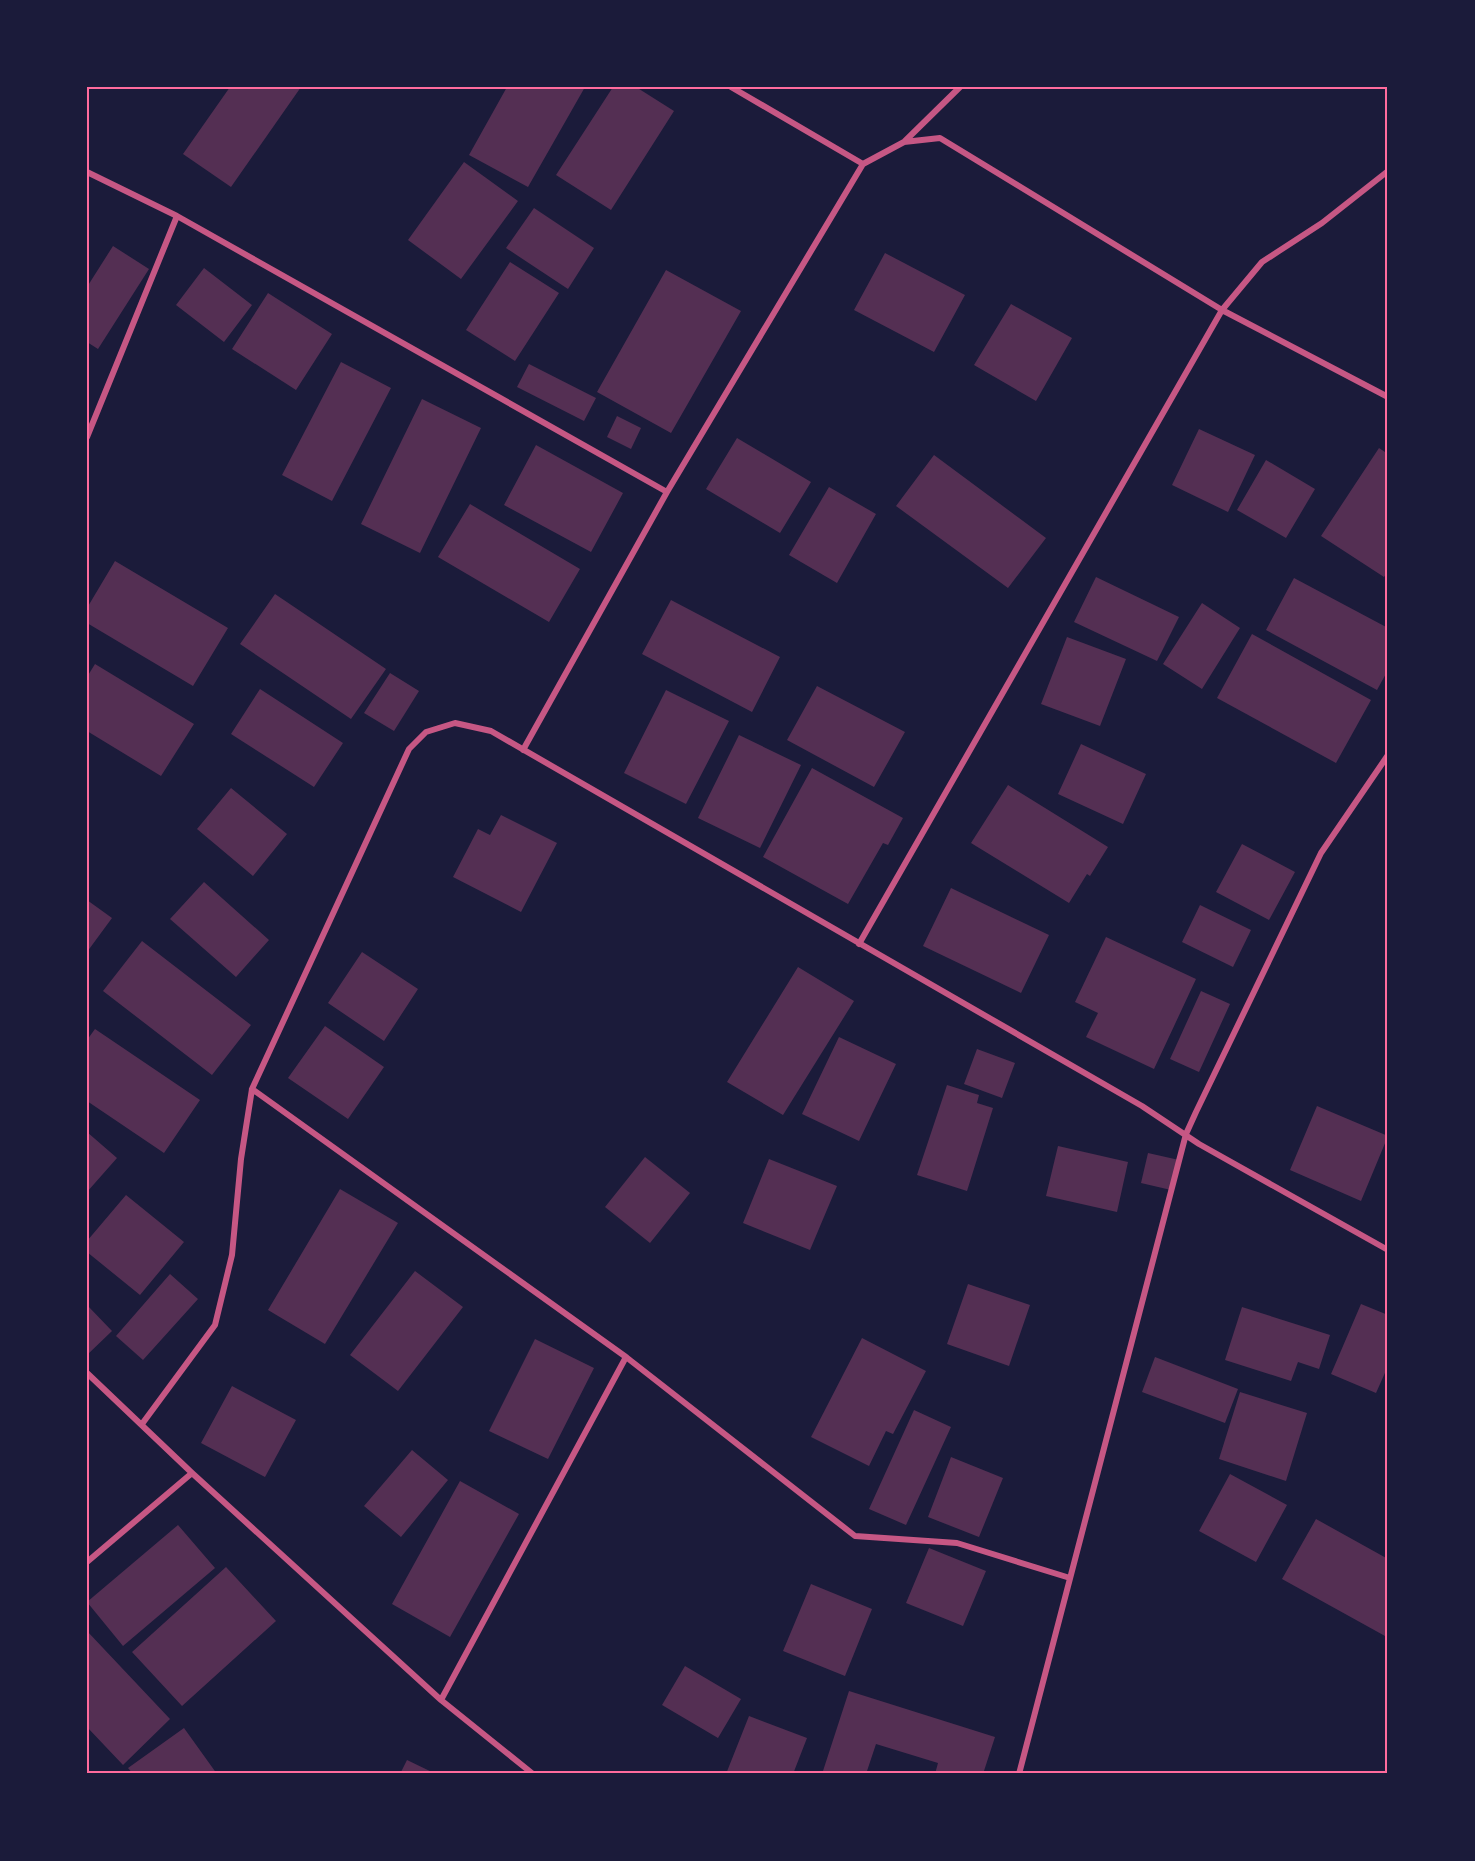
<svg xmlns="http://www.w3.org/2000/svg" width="1475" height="1861" font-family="'Roboto Condensed',sans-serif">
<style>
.building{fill:#542f53}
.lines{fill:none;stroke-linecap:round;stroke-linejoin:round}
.minor{stroke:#c65784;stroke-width:6}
.neatline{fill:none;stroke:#ff6b9d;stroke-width:2}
</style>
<rect width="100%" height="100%" fill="#1b1b3a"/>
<!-- building -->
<path class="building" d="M 230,87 L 301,87 L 231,187 L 183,154 Z
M 507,87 L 585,87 L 528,187 L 469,155 Z
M 613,87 L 636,87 L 674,111 L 611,210 L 556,175 Z
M 464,162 L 518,201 L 461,279 L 408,240 Z
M 534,208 L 594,248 L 568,289 L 506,248 Z
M 113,246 L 149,269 L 98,349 L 87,342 L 87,287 Z
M 885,253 L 965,295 L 934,352 L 854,310 Z
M 510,262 L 559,293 L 515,361 L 466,330 Z
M 204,268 L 252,305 L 224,342 L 176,305 Z
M 666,270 L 741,311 L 671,433 L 597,392 Z
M 268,293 L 332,334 L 296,390 L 232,349 Z
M 1011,304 L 1072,338 L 1036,401 L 974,365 Z
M 341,362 L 391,388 L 332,501 L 282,475 Z
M 529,364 L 596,398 L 584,421 L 517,387 Z
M 422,399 L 481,428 L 420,553 L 361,524 Z
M 617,416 L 641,428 L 631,449 L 607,437 Z
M 1199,429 L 1255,455 L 1228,512 L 1172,485 Z
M 737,438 L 811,482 L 780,533 L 706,489 Z
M 536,445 L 623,493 L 591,552 L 504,505 Z
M 1379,448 L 1388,454 L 1388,571 L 1384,577 L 1321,536 Z
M 934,455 L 1046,538 L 1008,588 L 896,506 Z
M 1266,460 L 1315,489 L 1286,538 L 1237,510 Z
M 829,487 L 876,514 L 837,583 L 789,555 Z
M 470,504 L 580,569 L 549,622 L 438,557 Z
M 115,561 L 228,628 L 193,686 L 87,623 L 87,608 Z
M 1096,577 L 1179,617 L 1157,661 L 1074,622 Z
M 1294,578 L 1388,628 L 1388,670 L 1377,690 L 1266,630 Z
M 275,594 L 386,669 L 351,719 L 240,644 Z
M 671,600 L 780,657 L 752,712 L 642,654 Z
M 1202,603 L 1240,628 L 1202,689 L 1163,664 Z
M 1252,634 L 1371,700 L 1336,763 L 1217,698 Z
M 1067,637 L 1126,659 L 1100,726 L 1041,704 Z
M 95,664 L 194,724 L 161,776 L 87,731 L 87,677 Z
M 390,673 L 419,691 L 394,731 L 364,713 Z
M 817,686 L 905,732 L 874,787 L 787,740 Z
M 260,689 L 343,743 L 314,787 L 231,734 Z
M 666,690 L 729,721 L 686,804 L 624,773 Z
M 739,735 L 801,765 L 760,848 L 698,818 Z
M 1081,744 L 1146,774 L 1123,824 L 1058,794 Z
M 812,768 L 903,818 L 888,845 L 883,843 L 848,904 L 763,857 Z
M 1008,785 L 1108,847 L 1090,876 L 1087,874 L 1069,903 L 971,843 Z
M 231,788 L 287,834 L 253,876 L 197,829 Z
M 501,815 L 557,843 L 521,912 L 453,877 L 478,829 L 490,835 Z
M 1242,844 L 1295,872 L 1269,920 L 1216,892 Z
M 204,882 L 269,940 L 236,977 L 170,919 Z
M 951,888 L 1049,935 L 1021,993 L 923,946 Z
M 87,900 L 112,918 L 87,952 Z
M 1200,905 L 1251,930 L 1233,967 L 1182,942 Z
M 1106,937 L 1196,979 L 1154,1069 L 1086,1037 L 1098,1013 L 1075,1002 Z
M 142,941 L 251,1025 L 212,1075 L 103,991 Z
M 362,952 L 418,989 L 384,1041 L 328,1003 Z
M 798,967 L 854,1001 L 783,1115 L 727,1082 Z
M 1201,991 L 1230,1004 L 1199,1072 L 1170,1059 Z
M 325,1026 L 384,1067 L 348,1119 L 288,1078 Z
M 95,1029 L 200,1100 L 164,1153 L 87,1101 L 87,1040 Z
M 839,1037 L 896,1064 L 859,1141 L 802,1114 Z
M 977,1049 L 1015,1063 L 1002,1098 L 964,1084 Z
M 947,1085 L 979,1095 L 977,1103 L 993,1108 L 967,1191 L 917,1175 Z
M 1317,1106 L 1388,1136 L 1361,1201 L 1290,1170 Z
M 87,1132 L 117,1158 L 87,1192 Z
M 1058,1146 L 1128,1162 L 1117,1212 L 1046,1196 Z
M 1148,1153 L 1179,1160 L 1171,1190 L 1141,1183 Z
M 645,1157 L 690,1193 L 650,1243 L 605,1207 Z
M 769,1159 L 837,1186 L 810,1250 L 743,1223 Z
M 340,1189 L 398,1223 L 325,1344 L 268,1310 Z
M 126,1195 L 184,1242 L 140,1295 L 87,1252 L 87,1241 Z
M 415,1271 L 463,1307 L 398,1391 L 350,1355 Z
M 170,1274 L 198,1299 L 143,1360 L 116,1336 Z
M 968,1284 L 1030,1305 L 1009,1366 L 947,1344 Z
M 1361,1304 L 1388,1315 L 1388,1366 L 1376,1393 L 1331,1374 Z
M 87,1305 L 112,1331 L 87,1355 Z
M 1242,1307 L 1330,1335 L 1319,1369 L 1298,1362 L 1291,1381 L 1225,1360 Z
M 862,1338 L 926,1371 L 893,1434 L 886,1431 L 869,1466 L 811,1437 Z
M 535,1339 L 594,1368 L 548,1459 L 489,1431 Z
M 1155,1357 L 1238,1389 L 1225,1423 L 1142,1392 Z
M 232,1386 L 296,1420 L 265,1477 L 201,1443 Z
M 1240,1392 L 1307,1413 L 1286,1481 L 1219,1459 Z
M 914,1410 L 951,1427 L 906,1525 L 869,1509 Z
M 412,1450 L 448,1480 L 401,1537 L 364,1506 Z
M 951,1457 L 1003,1478 L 979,1537 L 928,1517 Z
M 1230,1474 L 1287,1505 L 1256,1562 L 1199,1531 Z
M 460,1481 L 519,1514 L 450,1637 L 392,1604 Z
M 1316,1519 L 1388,1559 L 1388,1631 L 1385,1636 L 1282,1579 Z
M 178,1525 L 215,1568 L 123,1646 L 87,1602 Z
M 929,1548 L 986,1571 L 963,1626 L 906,1603 Z
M 226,1567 L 276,1621 L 182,1706 L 132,1652 Z
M 811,1584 L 872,1609 L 845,1676 L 783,1651 Z
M 87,1631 L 170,1719 L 123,1765 L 87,1727 Z
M 685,1666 L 741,1699 L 718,1738 L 662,1705 Z
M 849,1691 L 995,1737 L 983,1774 L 935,1774 L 938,1763 L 876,1744 L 866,1774 L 822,1774 Z
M 749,1716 L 807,1738 L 793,1774 L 726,1774 Z
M 184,1728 L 217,1774 L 133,1774 L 128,1768 Z
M 407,1760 L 436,1774 L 400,1774 Z"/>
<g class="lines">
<!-- minor -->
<path class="minor" d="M 731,87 L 863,164
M 905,141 L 960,87
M 87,172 L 177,216 L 667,492
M 87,437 L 177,216
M 523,750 L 667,492 L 863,164 L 904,142 L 940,138 L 1222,310 L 1388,397
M 859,944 L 1222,310 L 1262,262 L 1322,223 L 1388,171
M 252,1089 L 626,1357 L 855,1536 L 957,1543 L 1070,1578
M 87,1373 L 192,1473 L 441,1700 L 533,1774
M 142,1424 L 215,1325 L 232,1255 L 241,1159 L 252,1089 L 409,749 L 426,732 L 455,723 L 491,731 L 1142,1106 L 1199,1144 L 1388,1250
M 87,1562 L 192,1473
M 441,1700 L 626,1357
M 1019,1774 L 1186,1134 L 1196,1112 L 1321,853 L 1388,755"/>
</g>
<!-- border -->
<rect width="1475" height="1861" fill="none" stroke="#1b1b3a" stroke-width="177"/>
<rect x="88" y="88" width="1298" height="1684" class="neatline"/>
</svg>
